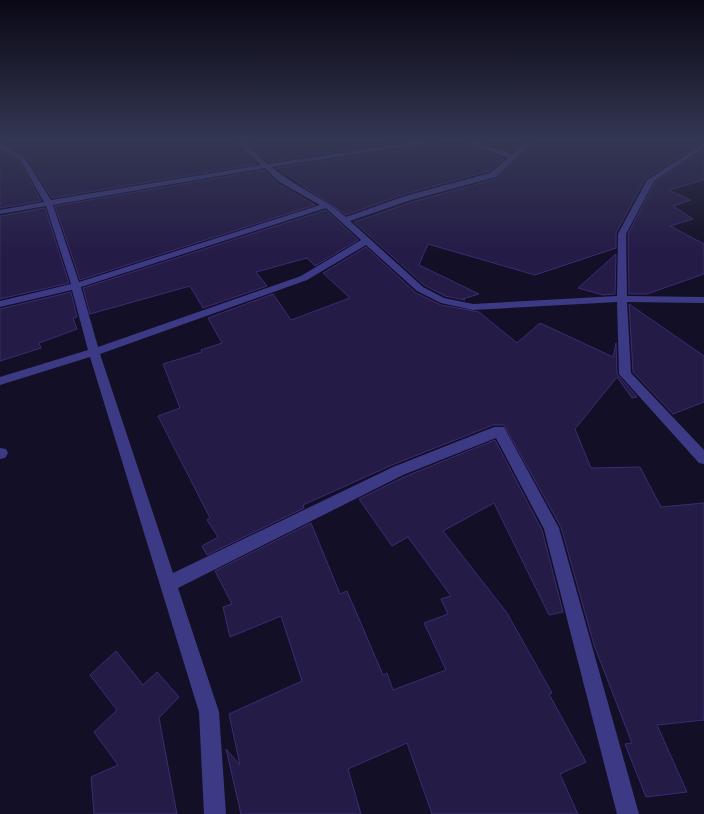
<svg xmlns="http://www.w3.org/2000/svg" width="704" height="814" font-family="'Archivo Narrow',sans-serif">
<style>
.building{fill:#241b47;stroke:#3b2d73}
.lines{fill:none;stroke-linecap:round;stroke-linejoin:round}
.minor{fill:#3d3a85;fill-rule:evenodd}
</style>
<rect width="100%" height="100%" fill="#130f26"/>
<!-- building -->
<path class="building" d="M 0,141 L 233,141 L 257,164 L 52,198 L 27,157 Z
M 245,141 L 407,141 L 269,162 Z
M 435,141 L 462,141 L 504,159 L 489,171 L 405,194 L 346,215 L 277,168 L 430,145 Z
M 478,141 L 524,141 L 512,152 Z
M 536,141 L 704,141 L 645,179 L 616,233 L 616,248 L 535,275 L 428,244 L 419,265 L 479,294 L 463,299 L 465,300 L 445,296 L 424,285 L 354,222 L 412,202 L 496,179 Z
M 0,150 L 19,161 L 41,201 L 0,208 Z
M 704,150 L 704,180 L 668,190 L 691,200 L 673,206 L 693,219 L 670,226 L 704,244 L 704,274 L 647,294 L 629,294 L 628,234 L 655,182 Z
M 264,170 L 277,183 L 315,205 L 80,280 L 55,206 Z
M 45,208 L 69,283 L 0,299 L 0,216 Z
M 326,210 L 358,240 L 315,266 L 307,258 L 256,272 L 267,286 L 203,308 L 190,286 L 90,314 L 83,288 Z
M 366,247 L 416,293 L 441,305 L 479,312 L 517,343 L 540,323 L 613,357 L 616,343 L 617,374 L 637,397 L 632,398 L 617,377 L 575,429 L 591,468 L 640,467 L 661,507 L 704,503 L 704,720 L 657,725 L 687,792 L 646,797 L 625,744 L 632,743 L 594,645 L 561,527 L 504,425 L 493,425 L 392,465 L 303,505 L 304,508 L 207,555 L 202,546 L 218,537 L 207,520 L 210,518 L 158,416 L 180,408 L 163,364 L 202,352 L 201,350 L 222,343 L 208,318 L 273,294 L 291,320 L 350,298 L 323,273 Z
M 616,254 L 615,294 L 603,295 L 578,288 Z
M 71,292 L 77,317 L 73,318 L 77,329 L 39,343 L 41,348 L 0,361 L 0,309 Z
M 629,304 L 704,356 L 704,402 L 673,414 L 633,372 Z
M 495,440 L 542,530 L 563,612 L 549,615 L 494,503 L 443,531 L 507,613 L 552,693 L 549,694 L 586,762 L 560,774 L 578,814 L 432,814 L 407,743 L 348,769 L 361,814 L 241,814 L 226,749 L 240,765 L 229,714 L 302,681 L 281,616 L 230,637 L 223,607 L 232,604 L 215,571 L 311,523 L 340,594 L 347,591 L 383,675 L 387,673 L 393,690 L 446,670 L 424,623 L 448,614 L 441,599 L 451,596 L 408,537 L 392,546 L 359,499 L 404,477 Z
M 116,651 L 143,685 L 157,672 L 179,697 L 159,718 L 177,814 L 94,814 L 91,777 L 118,765 L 94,732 L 117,710 L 90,675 Z"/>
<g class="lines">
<!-- minor -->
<path class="minor" d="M 235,141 L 242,141 L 268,164 L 418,141 L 433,141 L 430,143 L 272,167 C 295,187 323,197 346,217 L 405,196 L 490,173 L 508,158 L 464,141 L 473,141 L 512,154 L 527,141 L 534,141 L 496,177 L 411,200 L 350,221 L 423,287 L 444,298 L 473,304 L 617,296 L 618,234 L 647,180 L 704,143 L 704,148 L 654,181 L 626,234 L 627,296 L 704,297 L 704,303 L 627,302 L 631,373 L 704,450 L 704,464 L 699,463 L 619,374 L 617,302 L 473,310 L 441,303 L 417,291 L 366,245 L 307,280 L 100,354 L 173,573 L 393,467 L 494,427 L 504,427 L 559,528 L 639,814 L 617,814 L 544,529 L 496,438 L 403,475 L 178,588 L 219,712 L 226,814 L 204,814 L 199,712 L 90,357 L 0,385 L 0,377 L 88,350 L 72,290 L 0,307 L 0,301 L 71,284 L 46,206 L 0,214 L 0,210 L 44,202 L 20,160 L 0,148 L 0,143 L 25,158 L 51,200 L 261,165 ZM 265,168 L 278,181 L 320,205 L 79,282 L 53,205 ZM 326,208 L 361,240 L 301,276 L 98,347 L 81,287 Z
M 0,448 L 6,449 L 8,453 L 5,458 L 0,459 Z"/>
</g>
<!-- sky -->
<linearGradient id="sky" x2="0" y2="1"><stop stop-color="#0a0815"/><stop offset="0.55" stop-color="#333752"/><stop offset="1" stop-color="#333752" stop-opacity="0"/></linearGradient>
<rect width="704" height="255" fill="url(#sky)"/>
</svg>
